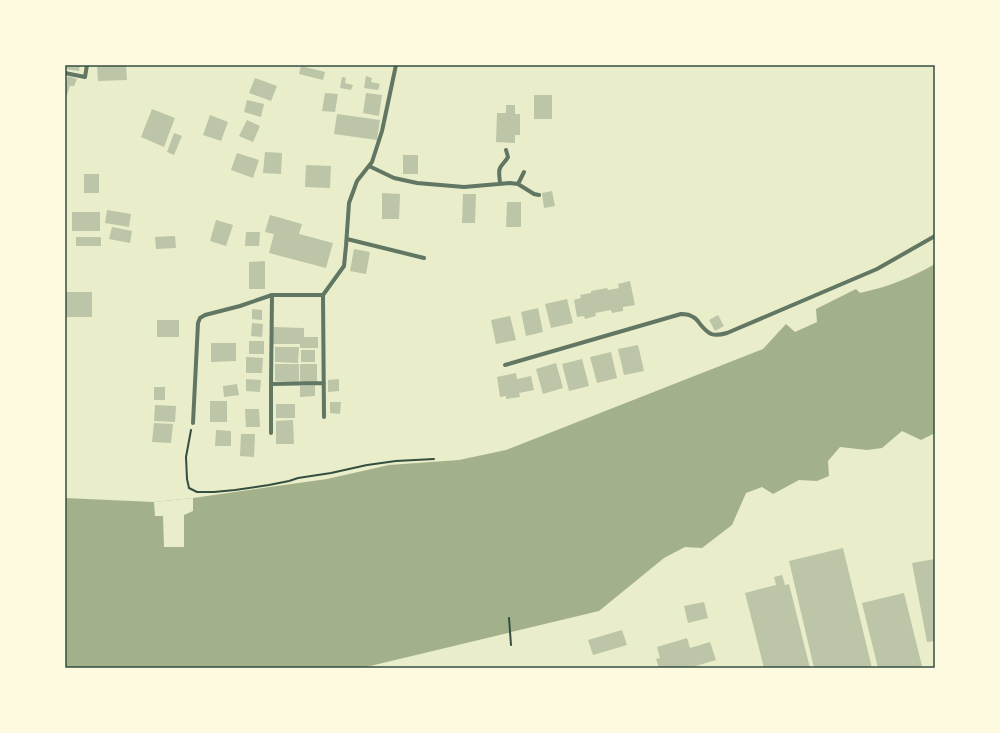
<svg xmlns="http://www.w3.org/2000/svg" width="1000" height="733" font-family="'Fira Sans',sans-serif">
<style>
.water{fill:#a3b18a}
.pier{fill:#e9edc9}
.building{fill:#bcc5a7}
.lines{fill:none;stroke-linecap:round;stroke-linejoin:round}
.path{stroke:#344e41;stroke-width:2}
.minor{stroke:#617663;stroke-width:4}
.neatline{fill:none;stroke:#344e41;stroke-width:1.5}
</style>
<rect width="100%" height="100%" fill="#e9edc9"/>
<!-- water -->
<path class="water" d="M 935,264 L 935,433 L 921,440 L 902,431 L 882,448 L 867,450 L 840,447 L 828,461 L 829,476 L 817,481 L 799,480 L 773,494 L 762,487 L 746,493 L 732,525 L 702,548 L 685,547 L 664,558 L 599,611 L 366,667 L 361,668 L 65,668 L 65,498 L 154,502 L 193,498 L 327,479 L 389,465 L 459,460 L 506,450 L 763,349 L 786,324 L 795,332 L 817,322 L 816,309 L 856,289 L 860,293 C 887,287 911,278 935,264 Z"/>
<!-- pier -->
<path class="pier" d="M 193,498 L 193,511 L 184,515 L 184,547 L 164,547 L 163,516 L 155,516 L 154,502 Z"/>
<!-- building -->
<path class="building" d="M 65,65 L 80,65 L 79,71 L 65,69 Z
M 97,65 L 126,65 L 127,80 L 98,81 Z
M 301,66 L 325,72 L 323,80 L 299,74 Z
M 68,76 L 77,79 L 74,86 L 70,86 L 65,101 L 65,81 L 66,81 Z
M 366,76 L 372,78 L 371,82 L 380,84 L 378,90 L 364,88 Z
M 342,77 L 346,78 L 345,83 L 353,85 L 351,90 L 340,88 Z
M 255,78 L 277,86 L 271,101 L 249,93 Z
M 325,93 L 338,94 L 335,112 L 322,111 Z
M 366,93 L 382,95 L 379,116 L 363,113 Z
M 534,95 L 552,95 L 552,119 L 534,119 Z
M 247,100 L 264,104 L 261,117 L 244,112 Z
M 506,105 L 515,105 L 515,114 L 520,114 L 520,135 L 515,135 L 515,143 L 496,142 L 497,113 L 506,113 Z
M 152,109 L 175,118 L 164,147 L 141,137 Z
M 337,114 L 380,120 L 377,140 L 334,134 Z
M 210,115 L 228,122 L 221,141 L 203,135 Z
M 247,120 L 260,126 L 253,142 L 239,136 Z
M 174,133 L 182,136 L 174,155 L 167,152 Z
M 265,152 L 282,153 L 281,174 L 263,173 Z
M 237,153 L 259,160 L 253,178 L 231,170 Z
M 403,155 L 418,155 L 418,174 L 403,174 Z
M 306,165 L 331,166 L 330,188 L 305,187 Z
M 84,174 L 99,174 L 99,193 L 84,193 Z
M 552,191 L 555,206 L 544,208 L 542,193 Z
M 382,193 L 400,194 L 399,219 L 382,219 Z
M 463,194 L 476,194 L 475,223 L 462,223 Z
M 507,202 L 521,202 L 521,227 L 506,227 Z
M 107,210 L 131,214 L 129,227 L 105,223 Z
M 72,212 L 100,212 L 100,231 L 72,231 Z
M 270,215 L 302,224 L 299,234 L 333,243 L 326,268 L 269,253 L 274,234 L 265,232 Z
M 216,220 L 233,225 L 226,246 L 210,241 Z
M 112,227 L 132,231 L 130,243 L 109,239 Z
M 246,232 L 260,232 L 259,246 L 245,246 Z
M 175,236 L 176,248 L 156,249 L 155,237 Z
M 76,237 L 101,237 L 101,246 L 76,246 Z
M 354,249 L 370,252 L 366,274 L 350,271 Z
M 265,261 L 265,289 L 249,289 L 249,262 Z
M 630,281 L 635,305 L 623,307 L 623,311 L 612,313 L 611,310 L 595,313 L 596,316 L 585,319 L 584,316 L 577,317 L 574,300 L 581,298 L 580,295 L 591,293 L 591,291 L 607,288 L 608,290 L 619,288 L 618,284 Z
M 65,292 L 92,292 L 92,317 L 65,317 Z
M 567,299 L 573,323 L 551,328 L 545,304 Z
M 538,308 L 543,332 L 526,336 L 521,312 Z
M 252,309 L 262,310 L 262,320 L 252,319 Z
M 718,315 L 724,326 L 715,331 L 709,320 Z
M 510,316 L 516,340 L 496,344 L 491,320 Z
M 157,320 L 179,320 L 179,337 L 157,337 Z
M 252,323 L 263,324 L 262,337 L 251,336 Z
M 273,327 L 304,328 L 304,337 L 318,337 L 318,348 L 300,348 L 300,344 L 273,344 Z
M 249,341 L 264,341 L 264,354 L 249,354 Z
M 211,343 L 236,343 L 236,361 L 211,362 Z
M 638,345 L 644,371 L 624,375 L 618,349 Z
M 275,347 L 299,347 L 298,363 L 275,362 Z
M 301,350 L 315,350 L 315,362 L 301,362 Z
M 611,352 L 617,378 L 597,383 L 590,357 Z
M 246,357 L 263,358 L 262,373 L 246,373 Z
M 582,359 L 589,386 L 569,391 L 562,364 Z
M 556,363 L 563,388 L 543,394 L 536,369 Z
M 275,364 L 299,364 L 299,382 L 275,381 Z
M 300,364 L 317,364 L 317,382 L 300,382 Z
M 516,373 L 517,379 L 531,376 L 534,390 L 519,393 L 520,397 L 506,399 L 506,396 L 500,397 L 497,377 Z
M 246,379 L 261,380 L 260,392 L 246,391 Z
M 339,379 L 339,391 L 328,392 L 328,380 Z
M 237,384 L 239,395 L 224,397 L 223,386 Z
M 315,385 L 315,396 L 300,397 L 300,386 Z
M 154,387 L 165,387 L 165,400 L 154,400 Z
M 210,401 L 227,401 L 227,422 L 210,422 Z
M 330,402 L 341,402 L 340,414 L 330,413 Z
M 276,404 L 295,404 L 295,418 L 276,418 Z
M 155,405 L 176,406 L 175,422 L 154,421 Z
M 245,409 L 259,409 L 260,427 L 246,427 Z
M 293,420 L 294,444 L 276,444 L 276,421 Z
M 154,423 L 173,424 L 171,443 L 152,442 Z
M 216,430 L 231,431 L 231,446 L 215,446 Z
M 241,434 L 255,434 L 254,457 L 240,456 Z
M 843,548 L 872,668 L 814,668 L 789,561 Z
M 935,559 L 935,641 L 927,642 L 912,563 Z
M 782,575 L 785,585 L 789,584 L 810,668 L 764,668 L 745,593 L 776,585 L 774,577 Z
M 904,593 L 922,666 L 915,668 L 878,668 L 862,603 Z
M 704,602 L 708,618 L 688,623 L 684,606 Z
M 622,630 L 627,645 L 593,655 L 588,640 Z
M 687,638 L 690,648 L 710,642 L 716,660 L 689,668 L 659,668 L 656,659 L 660,658 L 657,647 Z"/>
<g class="lines">
<!-- path -->
<path class="path" d="M 191,430 L 186,457 L 187,479 L 189,488 L 197,492 L 214,492 L 235,490 L 269,485 L 289,481 L 298,478 L 331,473 L 367,465 L 396,461 L 434,459
M 509,618 L 511,645"/>
<!-- minor -->
<path class="minor" d="M 65,73 L 85,77 L 87,65
M 369,166 L 394,178 L 417,183 L 464,187 L 510,183 L 518,184 L 534,194 L 539,195
M 500,184 C 500,179 498,172 500,168 C 502,164 506,161 508,157 L 506,150
M 518,184 L 524,172
M 347,239 L 424,258
M 505,365 L 681,314 C 685,314 689,314 693,317 C 696,318 698,321 700,324 C 709,335 713,337 727,333 L 877,269 L 935,236
M 271,384 L 324,383
M 324,417 L 323,295 L 344,266 L 346,246 L 349,203 L 357,181 L 372,162 L 382,131 L 396,65
M 193,423 L 198,323 L 200,318 L 205,315 L 240,306 L 272,295 L 323,295
M 271,433 L 271,384 L 272,295"/>
</g>
<!-- border -->
<rect width="1000" height="733" fill="none" stroke="#fefae0" stroke-width="132"/>
<rect x="66" y="66" width="868" height="601" class="neatline"/>
</svg>
